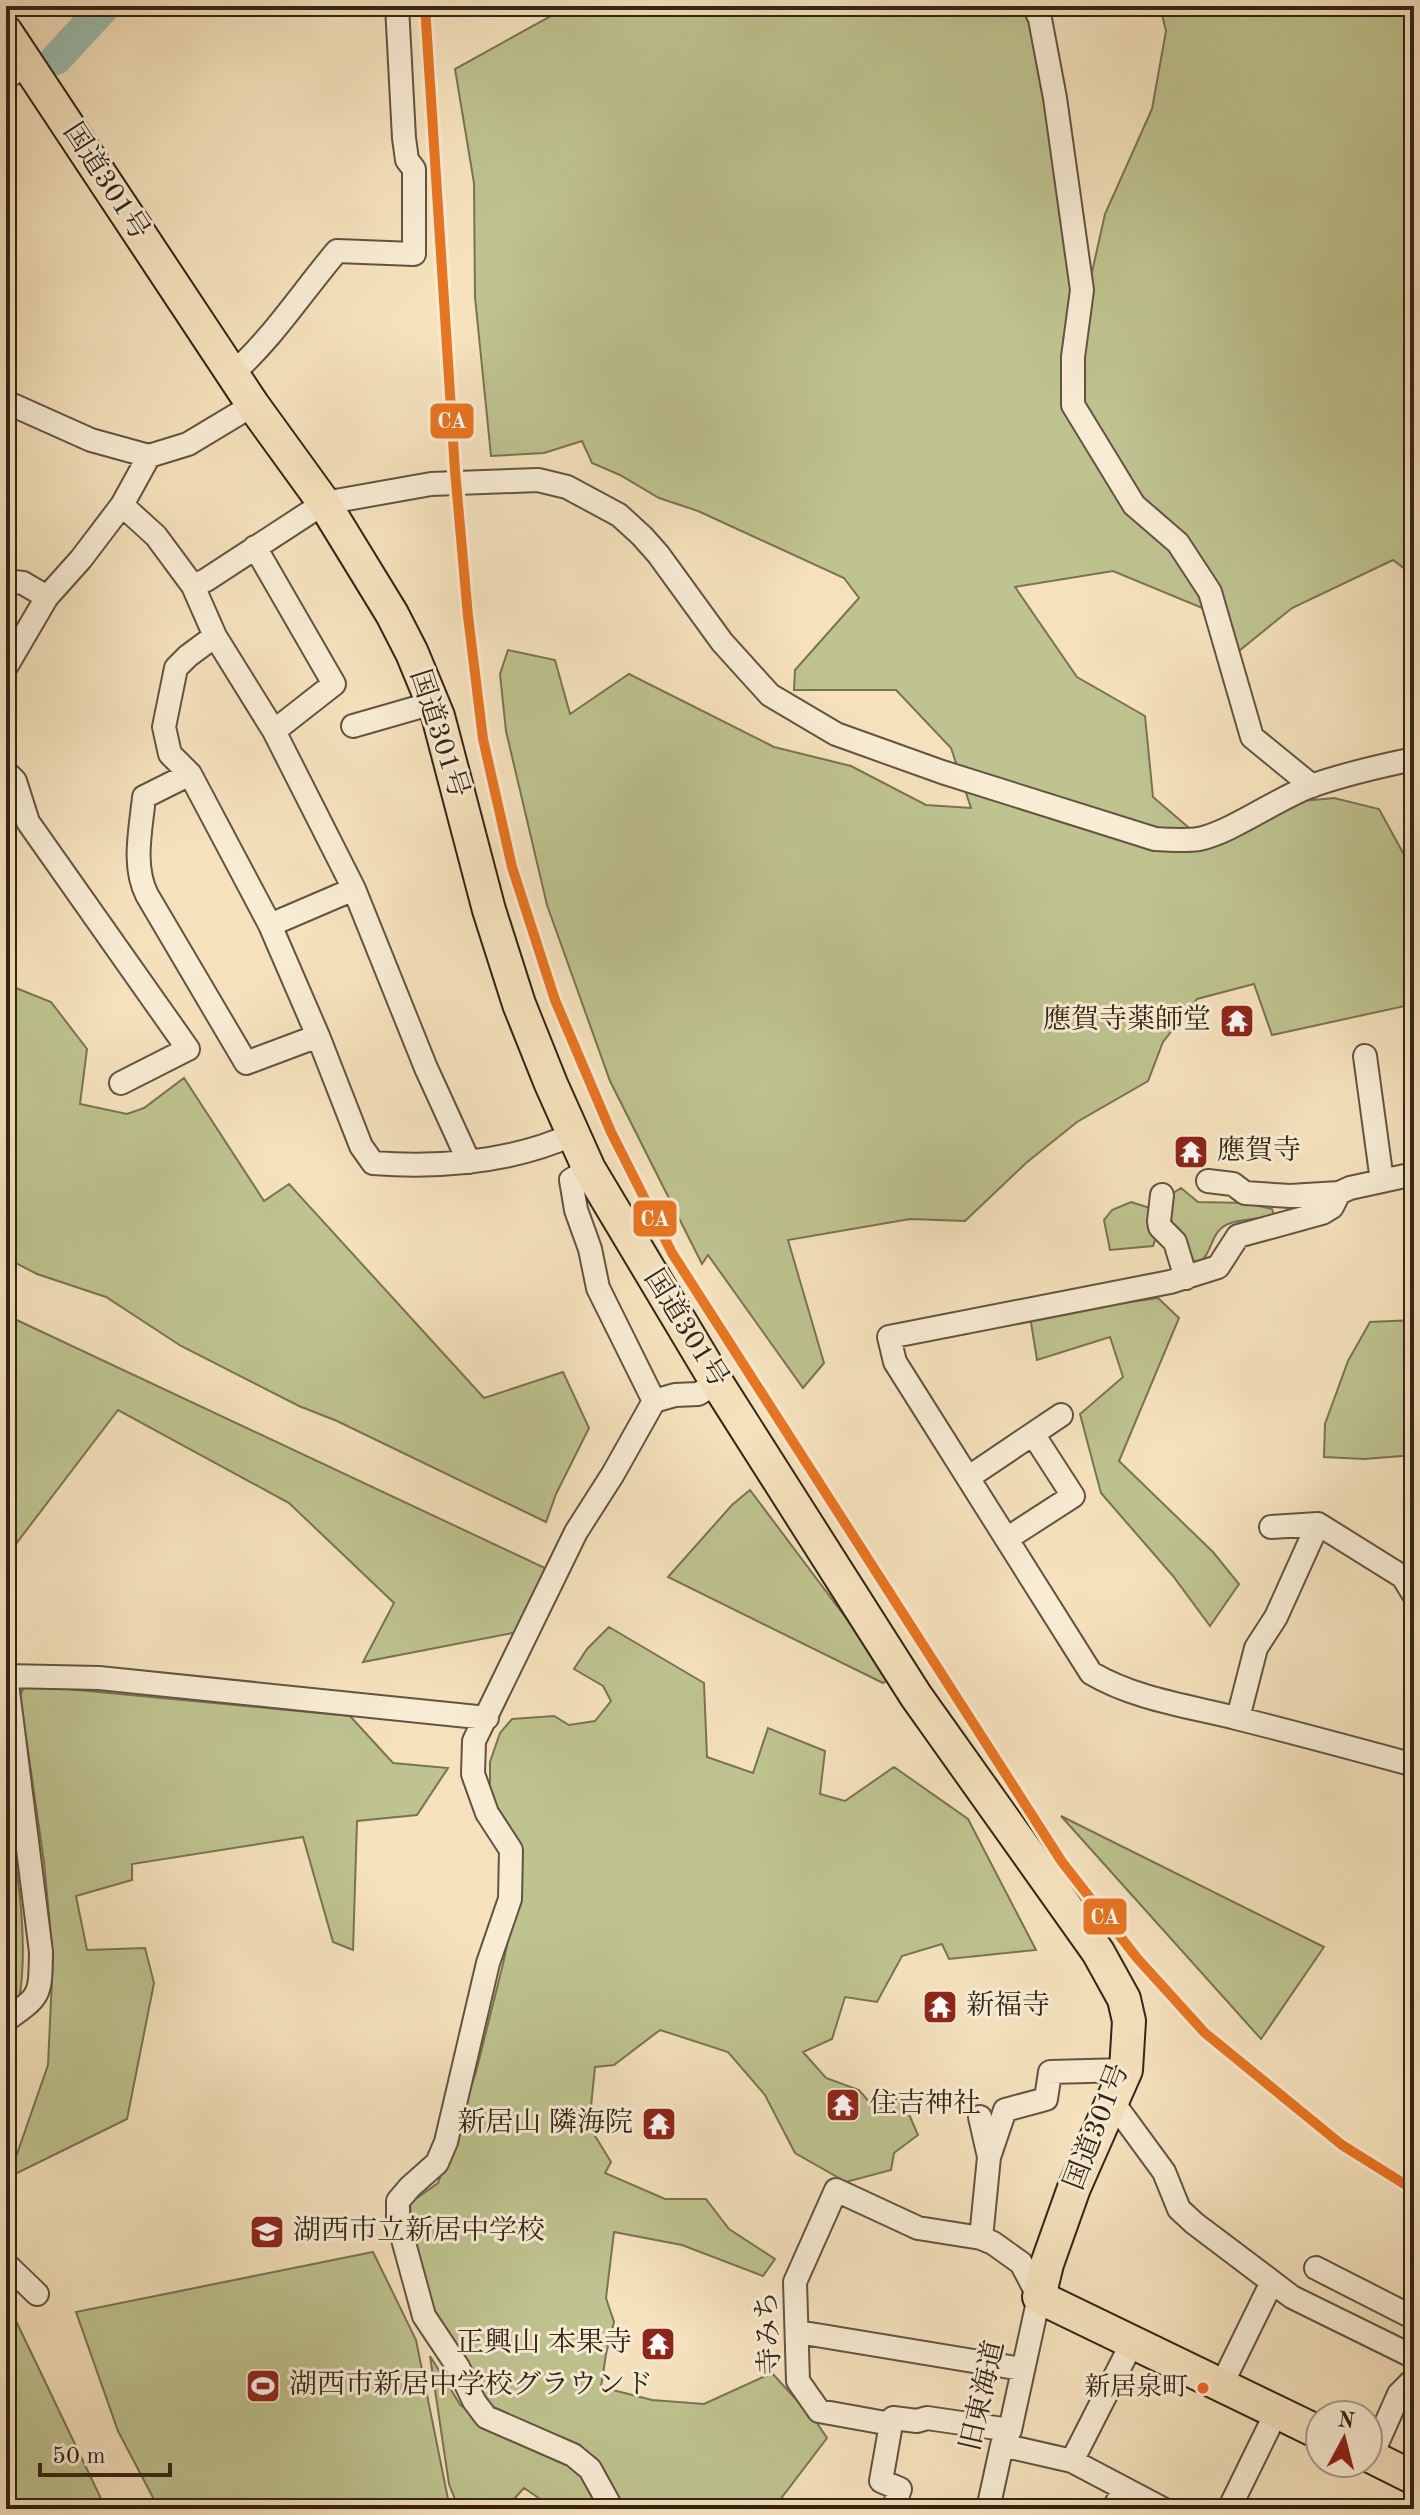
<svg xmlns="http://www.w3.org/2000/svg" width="1420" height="2515" font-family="'Old Standard TT','Noto Serif JP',serif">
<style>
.green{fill:#bec38f;stroke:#787452;stroke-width:2}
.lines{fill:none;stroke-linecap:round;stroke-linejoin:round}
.river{stroke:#9cbeb0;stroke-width:32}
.minor-casing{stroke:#635440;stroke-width:26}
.highway-casing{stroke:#322516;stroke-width:36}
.minor{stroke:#f8ecd4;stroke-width:22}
.highway{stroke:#f5e2bd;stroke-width:32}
.rail-1-casing{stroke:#f8ecd4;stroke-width:16}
.rail-1{stroke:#ea7520;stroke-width:10}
.bus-dot{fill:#f26522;stroke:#f8ecd4;stroke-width:3}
.labels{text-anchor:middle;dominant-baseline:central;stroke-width:6;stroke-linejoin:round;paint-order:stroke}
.bus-label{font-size:26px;fill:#322516;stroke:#f8ecd4;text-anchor:end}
.street-label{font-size:28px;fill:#322516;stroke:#f8ecd4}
.poi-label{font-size:28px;fill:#322516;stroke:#f8ecd4;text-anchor:start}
.line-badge{stroke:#f8ecd4;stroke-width:3}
.badge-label{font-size:22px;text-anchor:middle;font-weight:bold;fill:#fff}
</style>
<rect width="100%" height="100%" fill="#f5e2bd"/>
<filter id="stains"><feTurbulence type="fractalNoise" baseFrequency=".0025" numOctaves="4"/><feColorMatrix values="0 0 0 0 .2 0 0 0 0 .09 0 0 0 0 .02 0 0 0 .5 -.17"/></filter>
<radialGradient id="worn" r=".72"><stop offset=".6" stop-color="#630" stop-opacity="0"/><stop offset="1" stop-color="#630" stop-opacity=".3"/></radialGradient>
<!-- green -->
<path class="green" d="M 569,6 L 1031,6 L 1090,281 L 1105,214 L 1152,109 L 1166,31 L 1160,6 L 1414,6 L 1414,576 L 1393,560 L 1292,608 L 1229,659 L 1212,612 L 1113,571 L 1015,587 L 1077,677 L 1145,716 L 1153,797 L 1201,838 L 1271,804 L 1334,798 L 1379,809 L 1414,873 L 1414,1004 L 1272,1035 L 1254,984 L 1197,999 L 1163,1042 L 1148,1081 L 1077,1122 L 1026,1163 L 965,1221 L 910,1219 L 788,1240 L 824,1363 L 803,1388 L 708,1255 L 702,1264 L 610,1081 L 547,905 L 506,731 L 500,674 L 508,650 L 555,660 L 570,714 L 629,674 L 774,747 L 851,766 L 926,805 L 971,808 L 951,748 L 896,690 L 794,690 L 795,670 L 859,598 L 844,578 L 698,511 L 659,498 L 620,475 L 592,463 L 582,441 L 544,453 L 491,456 L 475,297 L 474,183 L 455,69 Z
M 6,984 L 51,1002 L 87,1049 L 80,1104 L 127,1114 L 144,1108 L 184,1078 L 264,1201 L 289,1184 L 484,1398 L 563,1372 L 589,1428 L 556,1494 L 546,1522 L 337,1421 L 299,1406 L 181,1346 L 106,1297 L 37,1274 L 6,1258 Z
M 1181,1188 L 1198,1202 L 1247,1203 L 1272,1209 L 1274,1215 C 1260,1220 1242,1218 1228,1224 C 1208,1233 1214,1256 1196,1264 C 1179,1251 1166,1216 1170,1195 Z
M 1131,1202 L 1150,1208 L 1156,1237 L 1153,1246 L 1110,1250 L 1104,1220 L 1112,1210 Z
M 1158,1298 L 1179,1318 L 1119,1461 L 1213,1552 L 1239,1584 L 1210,1626 L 1173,1576 L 1101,1493 L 1080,1414 L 1123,1377 L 1110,1337 L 1037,1360 L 1030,1316 Z
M 6,1315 L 547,1569 L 528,1630 L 363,1662 L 394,1603 L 289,1503 L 118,1410 L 6,1557 Z
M 1414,1320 L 1414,1455 L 1364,1459 L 1324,1457 L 1325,1424 L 1348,1361 L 1370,1322 Z
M 750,1490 L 891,1678 L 883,1683 L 668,1577 L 732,1505 Z
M 609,1627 L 704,1683 L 707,1757 L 753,1773 L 768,1728 L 825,1751 L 820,1794 L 845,1801 L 894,1767 L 968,1819 L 1036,1950 L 949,1959 L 942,1944 L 902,1956 L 877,2002 L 845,1997 L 832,2039 L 803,2052 L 826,2078 L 859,2090 L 877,2111 L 901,2096 L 918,2135 L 894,2153 L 891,2170 L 846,2182 L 795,2153 L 765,2095 L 728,2052 L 660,2030 L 614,2065 L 595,2067 L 589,2126 L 611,2162 L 605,2173 L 665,2199 L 706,2199 L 729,2229 L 775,2259 L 763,2276 L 682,2245 L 614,2232 L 606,2298 L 614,2322 L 606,2354 L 601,2387 L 652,2400 L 704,2404 L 772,2373 L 815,2420 L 827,2438 L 773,2509 L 625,2509 L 596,2458 L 489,2405 L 433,2315 L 413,2241 L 410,2203 L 438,2183 L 476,2072 L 503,1964 L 518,1895 L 490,1799 L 490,1762 L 500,1733 L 512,1719 L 554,1716 L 569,1725 L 595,1721 L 611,1701 L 603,1686 L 574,1669 L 587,1649 Z
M 25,1685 L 350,1716 L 393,1763 L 448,1768 L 417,1815 L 357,1821 L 353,1950 L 333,1942 L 303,1837 L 132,1864 L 132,1880 L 76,1896 L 87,1950 L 145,1948 L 154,1983 L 127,2119 L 9,2177 L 48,2065 L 53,1958 L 44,1862 L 20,1695 Z
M 6,1795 C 15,1861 29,1929 20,1995 L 6,2004 Z
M 1061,1816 L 1324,1947 L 1261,2039 Z
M 373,2252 L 416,2340 L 450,2509 L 159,2509 L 118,2431 L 76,2312 Z
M 6,2300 L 106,2509 L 6,2509 Z
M 430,2356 L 461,2406 L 482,2412 L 573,2455 L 608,2503 L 599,2508 L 587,2503 L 565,2503 L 560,2509 L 555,2509 L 524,2488 L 513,2500 L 524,2509 L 459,2509 L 449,2484 Z"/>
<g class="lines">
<!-- river -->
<path class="river" d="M 56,59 L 105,6"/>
<!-- minor casing -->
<g class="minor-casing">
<path id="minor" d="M 1034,6 L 1040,19 L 1055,98 L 1082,290 L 1073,357 L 1073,405 L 1134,505 L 1178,543 L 1210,592 L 1252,737 L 1312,786
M 6,78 L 27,64
M 232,374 C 273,338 302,292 337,251 L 414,254 L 414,169 L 407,160 L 404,138 L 397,6
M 6,402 L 91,440 L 149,456 L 188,444 L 253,405
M 122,505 L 156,536 L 193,586 L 215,636 L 274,731 L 354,889 L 426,1068 L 469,1162
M 255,547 L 334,684 L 274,731
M 6,581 L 23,583 L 47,597
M 193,586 L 206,580 L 324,503 L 431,484 L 538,480 L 567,487 L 619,515 L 642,536 L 658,554 L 722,642 L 770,695 L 836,734 L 942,772 L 1155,839 C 1170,840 1184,841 1199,839 C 1232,832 1276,799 1311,786 C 1345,774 1380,766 1414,759
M 215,636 L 188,656 L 176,668 L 164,727 L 170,754 L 190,774 L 270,925 L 318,1036 L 361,1146 L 373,1163 C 440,1168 512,1162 574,1134
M 6,667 L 47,597 L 81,559 L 122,505 L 149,456
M 353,726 L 433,703
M 6,772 L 15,781 L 28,822 L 188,1049 L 121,1083
M 190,774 L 144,797 C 141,829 132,865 147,895 L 246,1063 L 318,1036
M 270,925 L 354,889
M 1365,1056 L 1382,1181
M 589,1169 L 571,1180 L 576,1210 L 590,1249 L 598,1288 L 654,1401
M 1208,1181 L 1233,1184 L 1245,1193 L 1290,1196 L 1339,1193 L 1350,1188 L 1414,1174
M 1339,1193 L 1332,1207 L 1322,1213 L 1238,1236 L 1218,1267 L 1170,1282 L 889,1337 L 895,1362 L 1091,1673 C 1135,1699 1188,1706 1236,1718 C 1296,1733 1355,1749 1414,1765
M 1162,1195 L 1159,1221 L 1160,1227 L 1175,1242 L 1186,1278
M 969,1477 L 1061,1415
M 1271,1527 L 1318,1524
M 1008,1538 L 1073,1496 L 1033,1434
M 6,1675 L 41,1952 C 40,1995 42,1995 6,2020
M 6,1676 L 99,1678 L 487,1718
M 1238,1718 L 1256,1648 L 1276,1617 L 1318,1524 L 1403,1577 L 1414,1595
M 1112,2101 L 1164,2172 L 1179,2209 L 1194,2223 L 1292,2297 L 1414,2357
M 980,2117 L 989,2157 L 981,2238
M 989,2157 L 1005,2110 L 1046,2099 L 1050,2072 L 1126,2070
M 6,2264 L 37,2294
M 1316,2268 L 1414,2318
M 798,2332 L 1022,2369
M 1221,2386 L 1272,2282
M 891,2424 L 893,2418 L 917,2421 L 927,2418 L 1010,2430
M 1002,2445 L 1072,2461 L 1163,2509
M 1371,2457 L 1399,2394 L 1414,2379
M 1072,2461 L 1132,2343
M 612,2509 L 590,2469 L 573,2455 L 486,2417 L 474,2401 L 458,2367 L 424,2316 L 398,2221 L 398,2201 L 410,2187 L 437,2163 L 446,2142 L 488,1963 L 510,1899 L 511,1850 L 487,1813 L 473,1774 L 474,1741 L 576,1532 L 613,1474 L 654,1401 L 675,1395 L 698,1394 L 717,1383
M 893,2509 L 900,2489 L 881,2481 L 891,2424 L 819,2411 L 798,2381 L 795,2282 L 836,2190 L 918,2228 L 981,2238 L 993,2243 L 1021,2263 L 1039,2297 L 1010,2430 L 1002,2445 L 988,2509
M 1113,2509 L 1125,2489
M 1229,2509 L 1276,2413"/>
</g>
<!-- highway casing -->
<g class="highway-casing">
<path id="highway" d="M 6,32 L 253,405 L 324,503 L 392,614 L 412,653 L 438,716 L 489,910 L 519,1004 L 551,1084 L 589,1169 L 717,1383 L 916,1696 L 1098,1952 L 1124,1999 L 1129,2021 L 1126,2070 L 1074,2188 L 1047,2264 L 1039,2297 L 1320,2433
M 1368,2455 L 1414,2478"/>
</g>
<!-- minor -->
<use href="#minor" class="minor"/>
<!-- highway -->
<use href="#highway" class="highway"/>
<!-- rail-1 casing -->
<g class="rail-1-casing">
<path id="rail-1" d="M 425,6 L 455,471 L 468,616 L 483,739 L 512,867 L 555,1000 L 611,1132 L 672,1253 L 1062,1862 L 1137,1958 L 1205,2033 L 1342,2145 L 1414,2190"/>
</g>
<!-- rail-1 -->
<use href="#rail-1" class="rail-1"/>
</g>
<!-- icons -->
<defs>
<g id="temple-square" transform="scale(1.8)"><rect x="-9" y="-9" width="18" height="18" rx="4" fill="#8f2418" stroke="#f8ecd4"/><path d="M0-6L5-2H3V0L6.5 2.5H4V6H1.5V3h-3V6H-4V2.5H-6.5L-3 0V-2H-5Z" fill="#fff"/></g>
<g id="school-square" transform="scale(1.8)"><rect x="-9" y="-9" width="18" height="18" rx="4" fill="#8f2418" stroke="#f8ecd4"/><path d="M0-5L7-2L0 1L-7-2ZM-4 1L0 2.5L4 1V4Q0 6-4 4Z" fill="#fff"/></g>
<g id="stadium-square" transform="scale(1.8)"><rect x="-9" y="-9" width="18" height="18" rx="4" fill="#8f2418" stroke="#f8ecd4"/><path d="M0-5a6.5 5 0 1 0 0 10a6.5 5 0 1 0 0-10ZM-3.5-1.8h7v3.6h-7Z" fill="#fff"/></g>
</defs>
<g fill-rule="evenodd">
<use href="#temple-square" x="1237" y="1021"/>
<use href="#temple-square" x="1191" y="1152"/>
<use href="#temple-square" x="940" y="2007"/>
<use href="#temple-square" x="843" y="2105"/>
<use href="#temple-square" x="659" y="2124"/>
<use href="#school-square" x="267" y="2232"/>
<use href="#temple-square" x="658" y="2344"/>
<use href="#stadium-square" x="263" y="2386"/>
</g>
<!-- markers -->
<circle class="bus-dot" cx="1203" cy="2388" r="7"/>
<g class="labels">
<!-- bus labels -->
<g class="bus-label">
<text x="1188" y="2388">新居泉町</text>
</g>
<!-- street labels -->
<g class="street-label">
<text transform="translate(105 182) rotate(57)">国道301号</text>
<text transform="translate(438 734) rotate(72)">国道301号</text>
<text transform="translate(685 1329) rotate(58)">国道301号</text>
<text transform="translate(1098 2127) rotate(-69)">国道301号</text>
<text transform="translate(770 2333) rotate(-93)">寺みち</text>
<text transform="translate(984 2396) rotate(-77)">旧東海道</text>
</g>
<!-- poi labels -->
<g class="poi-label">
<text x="1211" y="1021" text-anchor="end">應賀寺薬師堂</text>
<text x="1217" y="1152">應賀寺</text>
<text x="966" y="2007">新福寺</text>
<text x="869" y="2105">住吉神社</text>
<text x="633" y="2124" text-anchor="end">新居山 隣海院</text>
<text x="293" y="2232">湖西市立新居中学校</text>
<text x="632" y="2344" text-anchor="end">正興山 本果寺</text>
<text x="289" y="2386">湖西市新居中学校グラウンド</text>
</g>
</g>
<g class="line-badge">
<rect x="429" y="402" width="46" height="38" rx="8" fill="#ea7520"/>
<rect x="632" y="1199" width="46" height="39" rx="8" fill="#ea7520"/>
<rect x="1082" y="1897" width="46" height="39" rx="8" fill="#ea7520"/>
</g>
<g class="badge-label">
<text x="452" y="428">CA</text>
<text x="655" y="1226">CA</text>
<text x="1105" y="1924">CA</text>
</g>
<!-- margin -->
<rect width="1420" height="2515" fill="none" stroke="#f5e2bd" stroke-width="32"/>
<rect x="8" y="8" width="1404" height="2499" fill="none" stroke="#322516" stroke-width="4"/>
<rect x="16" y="16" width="1388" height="2483" fill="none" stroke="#322516" stroke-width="2"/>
<!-- north arrow -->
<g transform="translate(1344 2439) rotate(7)"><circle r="38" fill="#f8ecd4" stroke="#a99c88" stroke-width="2"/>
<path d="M0-6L14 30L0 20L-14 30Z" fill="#8f2418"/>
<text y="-12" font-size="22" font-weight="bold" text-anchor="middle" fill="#322516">N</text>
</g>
<!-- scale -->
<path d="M40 2463v12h130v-12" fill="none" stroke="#322516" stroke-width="4"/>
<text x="52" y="2463" font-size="24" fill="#322516" stroke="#f8ecd4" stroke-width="6" paint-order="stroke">50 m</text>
<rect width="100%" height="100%" filter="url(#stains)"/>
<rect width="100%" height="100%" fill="url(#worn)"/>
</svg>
